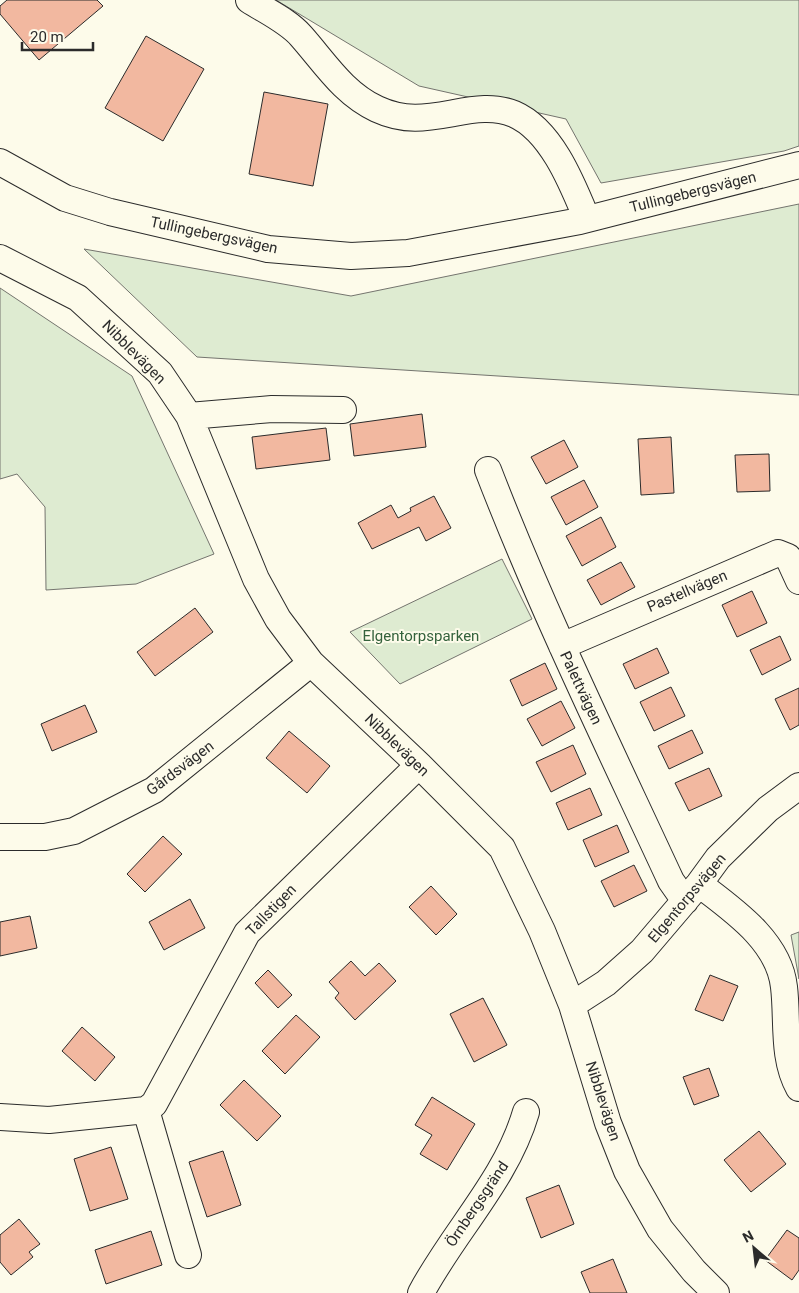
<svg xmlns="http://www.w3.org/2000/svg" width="799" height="1293" font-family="Roboto,sans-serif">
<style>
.green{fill:#deebd1;stroke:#74746e}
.building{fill:#f2b8a0;stroke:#2b2b2b}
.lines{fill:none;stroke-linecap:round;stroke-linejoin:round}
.minor-casing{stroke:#2b2b2b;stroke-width:28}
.minor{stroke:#fdfbea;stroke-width:26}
.labels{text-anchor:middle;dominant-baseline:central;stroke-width:4;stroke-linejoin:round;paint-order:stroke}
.street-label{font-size:15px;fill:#2b2b2b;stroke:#fdfbea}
.park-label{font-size:15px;fill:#34623c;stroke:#fdfbea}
</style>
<rect width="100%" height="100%" fill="#fdfbea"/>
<!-- green -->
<path class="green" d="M 276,0 L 799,0 L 799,146 L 784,151 L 601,183 L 566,119 L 419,86 Z
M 799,204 L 799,395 L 197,357 L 84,249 L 351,296 Z
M 0,288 L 132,376 L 214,554 L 136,584 L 46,590 L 45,507 L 17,474 L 0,479 Z
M 502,559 L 532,619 L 400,684 L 350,632 Z
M 799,932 L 799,979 L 791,935 Z"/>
<!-- building -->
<path class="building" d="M 7,0 L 97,0 L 103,6 L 39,60 L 0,14 L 0,6 Z
M 146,36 L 204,69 L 163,141 L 105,108 Z
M 264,92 L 328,104 L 313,186 L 249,174 Z
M 422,414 L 426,447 L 354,456 L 350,424 Z
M 326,428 L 330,460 L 256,469 L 252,437 Z
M 671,437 L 674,493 L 641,495 L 638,439 Z
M 564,440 L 578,467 L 546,484 L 531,457 Z
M 769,454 L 770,491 L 737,492 L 735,455 Z
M 584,480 L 598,507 L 566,525 L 551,497 Z
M 434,496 L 451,528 L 426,541 L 419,527 L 372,549 L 358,523 L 391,505 L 398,518 L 411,511 L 410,508 Z
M 601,517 L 616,547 L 582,566 L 566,536 Z
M 621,562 L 635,587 L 601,605 L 587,580 Z
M 752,591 L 767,623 L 737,637 L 722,605 Z
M 195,608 L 213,632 L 155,676 L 137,652 Z
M 780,636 L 791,660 L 762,675 L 750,650 Z
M 657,648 L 669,673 L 635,689 L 623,664 Z
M 545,663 L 557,689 L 522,706 L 510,680 Z
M 671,687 L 685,716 L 654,731 L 640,702 Z
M 799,688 L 799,725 L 790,730 L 775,699 Z
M 561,701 L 575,728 L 542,746 L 527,719 Z
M 85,705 L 97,732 L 52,751 L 41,724 Z
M 692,730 L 703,753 L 669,769 L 658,746 Z
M 289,731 L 330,766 L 307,793 L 266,758 Z
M 573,745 L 586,774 L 551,792 L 536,762 Z
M 709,768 L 722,796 L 689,811 L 675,783 Z
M 590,788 L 602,815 L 568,830 L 556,803 Z
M 617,825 L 629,852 L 595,867 L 583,840 Z
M 163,836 L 182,854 L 145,892 L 127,874 Z
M 634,865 L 647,891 L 614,907 L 601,881 Z
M 431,886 L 457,914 L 436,935 L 409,907 Z
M 190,899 L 205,928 L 164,950 L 149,922 Z
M 30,916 L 37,948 L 0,956 L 0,922 Z
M 351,961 L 365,976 L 379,963 L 396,981 L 355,1020 L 335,998 L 339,993 L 329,982 Z
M 268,970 L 292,995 L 278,1008 L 255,983 Z
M 710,975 L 738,986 L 723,1021 L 695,1010 Z
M 483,998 L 507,1045 L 474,1062 L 450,1014 Z
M 296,1015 L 320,1037 L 285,1074 L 262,1051 Z
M 82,1027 L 115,1057 L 95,1081 L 62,1051 Z
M 709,1068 L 719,1096 L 694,1105 L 683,1077 Z
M 244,1080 L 281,1116 L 257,1141 L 220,1105 Z
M 432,1097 L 475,1124 L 447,1170 L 420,1154 L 432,1135 L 415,1125 Z
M 759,1131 L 786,1164 L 751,1192 L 724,1160 Z
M 111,1147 L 128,1199 L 90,1211 L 74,1159 Z
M 223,1151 L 241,1205 L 207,1217 L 189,1162 Z
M 559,1185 L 574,1224 L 541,1238 L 526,1198 Z
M 19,1219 L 40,1244 L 29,1252 L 33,1257 L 11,1275 L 0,1262 L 0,1235 Z
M 787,1230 L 799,1238 L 799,1270 L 792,1280 L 765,1260 Z
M 151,1231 L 162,1265 L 106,1284 L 95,1250 Z
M 613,1259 L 627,1293 L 590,1293 L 581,1272 Z"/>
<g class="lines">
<!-- minor casing -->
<g class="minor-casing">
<path id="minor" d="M 249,0 C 266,11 288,21 301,36 C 325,63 343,93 377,109 C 405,122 426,118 454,113 C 474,109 495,106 514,114 C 551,130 572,183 586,217
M 0,162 L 65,198 L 110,212 L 268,249 L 351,256 L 408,253 L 580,221 L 799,165
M 0,258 L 78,298 L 160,373 L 189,416 L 256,579 L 278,619 L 311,663 L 419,765 L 502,848 L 542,931 L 572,1005 L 608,1123 L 627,1171 L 660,1229 L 694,1271 L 716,1293
M 189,416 L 272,409 L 343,410
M 488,470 C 542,610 608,745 671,881 L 685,901
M 562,646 L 778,553 L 788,557 L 799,581
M 0,837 L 45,837 L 74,831 L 154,790 L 311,663
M 699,884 C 733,910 779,941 784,987 C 788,1020 782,1058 799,1088
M 572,1005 L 606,983 L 642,951 L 699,884 L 718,858 L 768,809 L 799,786
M 0,1117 L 49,1120 L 146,1110
M 188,1255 L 146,1110 L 154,1104 L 247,933 L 419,765
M 421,1293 C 454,1231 506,1180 526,1112"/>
</g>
<!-- minor -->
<use href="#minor" class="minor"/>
</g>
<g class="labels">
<!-- street labels -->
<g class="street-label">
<text transform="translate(693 192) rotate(-14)">Tullingebergsvägen</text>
<text transform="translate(214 235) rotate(12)">Tullingebergsvägen</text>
<text transform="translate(134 352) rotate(45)">Nibblevägen</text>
<text transform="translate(687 591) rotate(-23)">Pastellvägen</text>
<text transform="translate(581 688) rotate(65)">Palettvägen</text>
<text transform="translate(397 745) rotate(44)">Nibblevägen</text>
<text transform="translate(180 768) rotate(-37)">Gårdsvägen</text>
<text transform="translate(687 898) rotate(-50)">Elgentorpsvägen</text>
<text transform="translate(271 910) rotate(-46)">Tallstigen</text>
<text transform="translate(603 1101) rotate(72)">Nibblevägen</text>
<text transform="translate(477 1204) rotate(-56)">Örnbergsgränd</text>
</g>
<!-- park labels -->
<g class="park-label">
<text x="421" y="636">Elgentorpsparken</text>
</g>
</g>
<!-- north arrow -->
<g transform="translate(754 1248) rotate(332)" stroke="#fdfbea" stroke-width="4" paint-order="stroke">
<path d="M0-4L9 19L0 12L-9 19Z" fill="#2b2b2b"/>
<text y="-8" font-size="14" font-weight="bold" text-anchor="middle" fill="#2b2b2b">N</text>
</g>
<!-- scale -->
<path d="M22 42v8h71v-8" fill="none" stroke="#2b2b2b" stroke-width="2.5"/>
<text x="30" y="42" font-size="15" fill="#2b2b2b" stroke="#fdfbea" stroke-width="4" paint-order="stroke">20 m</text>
</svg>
